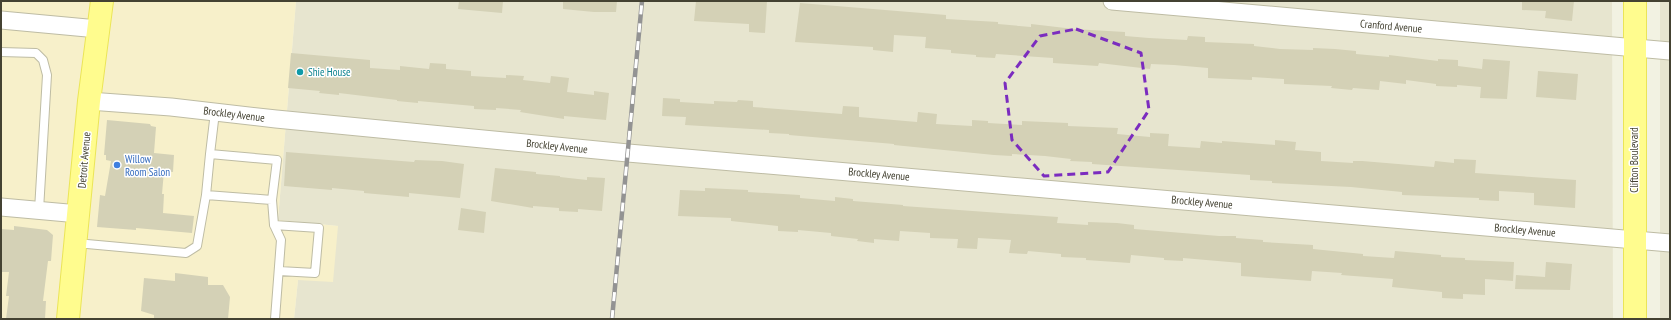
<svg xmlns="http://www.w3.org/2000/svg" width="1671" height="320" font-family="'PT Sans Narrow',sans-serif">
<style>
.residential{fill:#e7e5cf}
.commercial{fill:#f7f0ca}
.building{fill:#d4d1b6}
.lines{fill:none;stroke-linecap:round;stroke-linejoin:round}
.lane-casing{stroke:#bebca4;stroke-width:10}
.street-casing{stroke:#bebca4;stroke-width:19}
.primary-casing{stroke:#ebe557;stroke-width:24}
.lane{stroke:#fff;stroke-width:8}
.street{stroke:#fff;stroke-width:17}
.primary{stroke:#fffc8e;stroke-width:22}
.rail-casing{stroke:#939393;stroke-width:4.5}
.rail{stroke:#fff;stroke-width:3;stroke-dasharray:9;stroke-linecap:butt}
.marked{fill:none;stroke:#7b2cbf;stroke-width:3;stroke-dasharray:8 5;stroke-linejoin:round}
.culture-dot{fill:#0f9aa8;stroke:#fff;stroke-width:1.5}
.shop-dot{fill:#3f7fe0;stroke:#fff;stroke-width:1.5}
.labels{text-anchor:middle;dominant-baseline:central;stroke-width:3;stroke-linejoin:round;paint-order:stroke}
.street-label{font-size:11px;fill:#444232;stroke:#fff}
.culture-label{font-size:11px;fill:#0d838f;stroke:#fff;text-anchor:start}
.shop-label{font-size:11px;fill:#366cbe;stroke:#fff;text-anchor:start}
</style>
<rect width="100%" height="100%" fill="#f2f2e2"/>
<!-- residential -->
<path class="residential" d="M 296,1 L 1612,1 L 1613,319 L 294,319 L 298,280 L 338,226 L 278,220 Z
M 1660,1 L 1670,1 L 1670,319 L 1660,319 Z"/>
<!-- commercial -->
<path class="commercial" d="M 1,1 L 296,1 L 278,220 L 338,226 L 333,282 L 298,280 L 294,319 L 1,319 Z"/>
<!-- building -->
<path class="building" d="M 459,1 L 503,1 L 502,13 L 458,9 Z
M 563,1 L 617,1 L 616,12 L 594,12 L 563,9 Z
M 696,1 L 767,1 L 765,33 L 749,32 L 749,24 L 694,21 Z
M 1522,1 L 1574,1 L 1572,21 L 1545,18 L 1546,11 L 1522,10 Z
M 800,3 L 946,15 L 946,19 L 998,22 L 998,24 L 1031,27 L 1031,24 L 1074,29 L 1125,32 L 1125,36 L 1149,38 L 1187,40 L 1188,36 L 1205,37 L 1205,42 L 1254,44 L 1254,46 L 1280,49 L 1313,50 L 1313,48 L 1335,49 L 1356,51 L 1356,54 L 1389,57 L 1389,55 L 1438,61 L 1438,59 L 1458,60 L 1458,66 L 1482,69 L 1483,59 L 1510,61 L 1507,99 L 1480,98 L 1481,87 L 1457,85 L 1457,87 L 1436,86 L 1436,84 L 1406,80 L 1406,84 L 1380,81 L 1379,90 L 1353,88 L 1352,90 L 1331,88 L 1332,86 L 1284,84 L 1284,79 L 1252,77 L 1252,80 L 1208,78 L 1208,68 L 1174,65 L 1151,64 L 1150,69 L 1099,63 L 1098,66 L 1053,63 L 1053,58 L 996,54 L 995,58 L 976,57 L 976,55 L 951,53 L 951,50 L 925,48 L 926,37 L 894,35 L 893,52 L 873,50 L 873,47 L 795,42 Z
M 291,53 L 370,60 L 370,68 L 400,70 L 400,66 L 429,69 L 430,63 L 446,64 L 446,69 L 471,71 L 471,76 L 506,78 L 506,75 L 524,76 L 523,80 L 550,83 L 551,76 L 569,78 L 567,92 L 594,95 L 594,91 L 609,93 L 606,120 L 564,116 L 564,119 L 520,112 L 521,110 L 496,108 L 496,110 L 474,109 L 474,106 L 418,101 L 418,103 L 397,101 L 397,100 L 339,93 L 339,95 L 319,93 L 320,91 L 288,88 Z
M 1538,71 L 1578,74 L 1576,100 L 1536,97 Z
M 663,98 L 680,99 L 680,102 L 714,104 L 714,101 L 737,102 L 738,100 L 753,101 L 753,107 L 842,114 L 843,106 L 859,107 L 859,117 L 917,122 L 918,112 L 937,114 L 936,124 L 972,126 L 972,120 L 988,121 L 988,123 L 1022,125 L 1022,121 L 1068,123 L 1068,126 L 1118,128 L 1117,134 L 1150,137 L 1150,133 L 1169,134 L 1168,146 L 1200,148 L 1201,141 L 1222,143 L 1222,141 L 1275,145 L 1275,140 L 1296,142 L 1295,150 L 1321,152 L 1321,161 L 1353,163 L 1353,161 L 1362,161 L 1434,167 L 1435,161 L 1454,163 L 1454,159 L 1476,160 L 1475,173 L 1576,180 L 1575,208 L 1534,205 L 1534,193 L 1499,191 L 1499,201 L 1479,200 L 1479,198 L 1402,195 L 1402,192 L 1351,187 L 1272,183 L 1272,181 L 1250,180 L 1250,175 L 1092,164 L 1092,162 L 1070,161 L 1071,159 L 1045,156 L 1012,154 L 1012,156 L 994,155 L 894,145 L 894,144 L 789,135 L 789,134 L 769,133 L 769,130 L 685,125 L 686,117 L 662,116 Z
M 107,120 L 150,124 L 151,126 L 156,127 L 154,153 L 174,155 L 173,172 L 164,171 L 162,194 L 164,194 L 163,213 L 194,216 L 192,233 L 136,228 L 136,230 L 97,227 L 100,195 L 105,196 L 111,161 L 106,160 L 106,155 L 104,155 Z
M 286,152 L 414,162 L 415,160 L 442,161 L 464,164 L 460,198 L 409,193 L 409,197 L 364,193 L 364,191 L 332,188 L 332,190 L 284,186 Z
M 495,168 L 536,172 L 536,174 L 560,176 L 560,177 L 587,180 L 587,177 L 605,178 L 602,211 L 578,209 L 578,212 L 559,211 L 559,208 L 533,206 L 533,208 L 491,201 Z
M 705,188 L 748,190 L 748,192 L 800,195 L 800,198 L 835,201 L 835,197 L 853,199 L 853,201 L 903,205 L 903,206 L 1058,217 L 1057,223 L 1088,225 L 1088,222 L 1117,223 L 1134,225 L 1134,229 L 1219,236 L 1236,236 L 1236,238 L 1263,240 L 1263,242 L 1313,245 L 1313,249 L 1363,254 L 1363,256 L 1394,258 L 1395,251 L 1441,255 L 1441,257 L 1465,258 L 1465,260 L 1514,262 L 1513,281 L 1485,279 L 1485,295 L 1463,294 L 1463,299 L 1442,298 L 1442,292 L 1392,287 L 1393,279 L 1341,275 L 1342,273 L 1312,271 L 1311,281 L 1241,276 L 1241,263 L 1183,258 L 1183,261 L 1164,260 L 1164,258 L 1131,255 L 1130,263 L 1086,260 L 1086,258 L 1061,257 L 1061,254 L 1028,251 L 1027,254 L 1009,253 L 1011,240 L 978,238 L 977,249 L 957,248 L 958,239 L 930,238 L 930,233 L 900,231 L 899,241 L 874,239 L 874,243 L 857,241 L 858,239 L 831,236 L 831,233 L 798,230 L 798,232 L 778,231 L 778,226 L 731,221 L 731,218 L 678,216 L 680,190 L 705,191 Z
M 461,208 L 486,212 L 484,233 L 458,230 Z
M 14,226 L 47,230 L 53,235 L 51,261 L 48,261 L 43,301 L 46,301 L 45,319 L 6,319 L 9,296 L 6,296 L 9,272 L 2,272 L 2,269 L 1,269 L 1,229 L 14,230 Z
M 1546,262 L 1572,264 L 1570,290 L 1515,289 L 1516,275 L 1545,277 Z
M 175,273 L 208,277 L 208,285 L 223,285 L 230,297 L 228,319 L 154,319 L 154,315 L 141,311 L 144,278 L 175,281 Z"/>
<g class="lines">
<!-- lane casing -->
<g class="lane-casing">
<path id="lane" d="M 1,52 L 36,53 L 43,60 L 47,75 L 39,210
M 210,154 L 215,112
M 206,195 L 272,200 L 274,225 L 281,240 L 275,319
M 274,225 L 319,228 L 315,273 L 279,271
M 76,243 L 186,253 L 197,246 L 206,195 L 210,154 L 277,160 L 272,200"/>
</g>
<!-- street casing -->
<g class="street-casing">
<path id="street" d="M 1112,1 L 1670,51
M 1,20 L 98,29
M 89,101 L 171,107 L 276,119 L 628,153 L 1670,243
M 1,207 L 79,214"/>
</g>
<!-- primary casing -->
<g class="primary-casing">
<path id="primary" d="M 68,319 L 89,101 L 102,1
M 1635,319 L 1635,1"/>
</g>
<!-- lane -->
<use href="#lane" class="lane"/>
<!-- street -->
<use href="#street" class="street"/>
<!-- primary -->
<use href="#primary" class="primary"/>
<!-- rail casing -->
<g class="rail-casing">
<path id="rail" d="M 612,319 L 642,1"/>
</g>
<!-- rail -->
<use href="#rail" class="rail"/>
</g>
<!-- marked area -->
<path class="marked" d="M 1076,29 L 1141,53 L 1149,110 L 1108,172 L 1044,176 L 1012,140 L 1005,83 L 1040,36 Z"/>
<!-- markers -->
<circle class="culture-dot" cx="300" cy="72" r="4"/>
<circle class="shop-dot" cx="117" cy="165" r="4"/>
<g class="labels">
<!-- street labels -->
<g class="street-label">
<text transform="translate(1391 26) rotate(5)">Cranford Avenue</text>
<text transform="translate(234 114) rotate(7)">Brockley Avenue</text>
<text transform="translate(557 146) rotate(6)">Brockley Avenue</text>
<text transform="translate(84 160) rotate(-85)">Detroit Avenue</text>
<text transform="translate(1634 160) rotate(-90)">Clifton Boulevard</text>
<text transform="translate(879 174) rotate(5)">Brockley Avenue</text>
<text transform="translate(1202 202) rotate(5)">Brockley Avenue</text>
<text transform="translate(1525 230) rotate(5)">Brockley Avenue</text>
</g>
<!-- culture labels -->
<g class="culture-label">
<text x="308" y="72">Shie House</text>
</g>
<!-- shop labels -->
<g class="shop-label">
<text x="125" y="159">Willow<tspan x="125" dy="13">Room Salon</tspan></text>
</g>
</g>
<!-- border -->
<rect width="1671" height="320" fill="none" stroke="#444232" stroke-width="4"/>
</svg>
